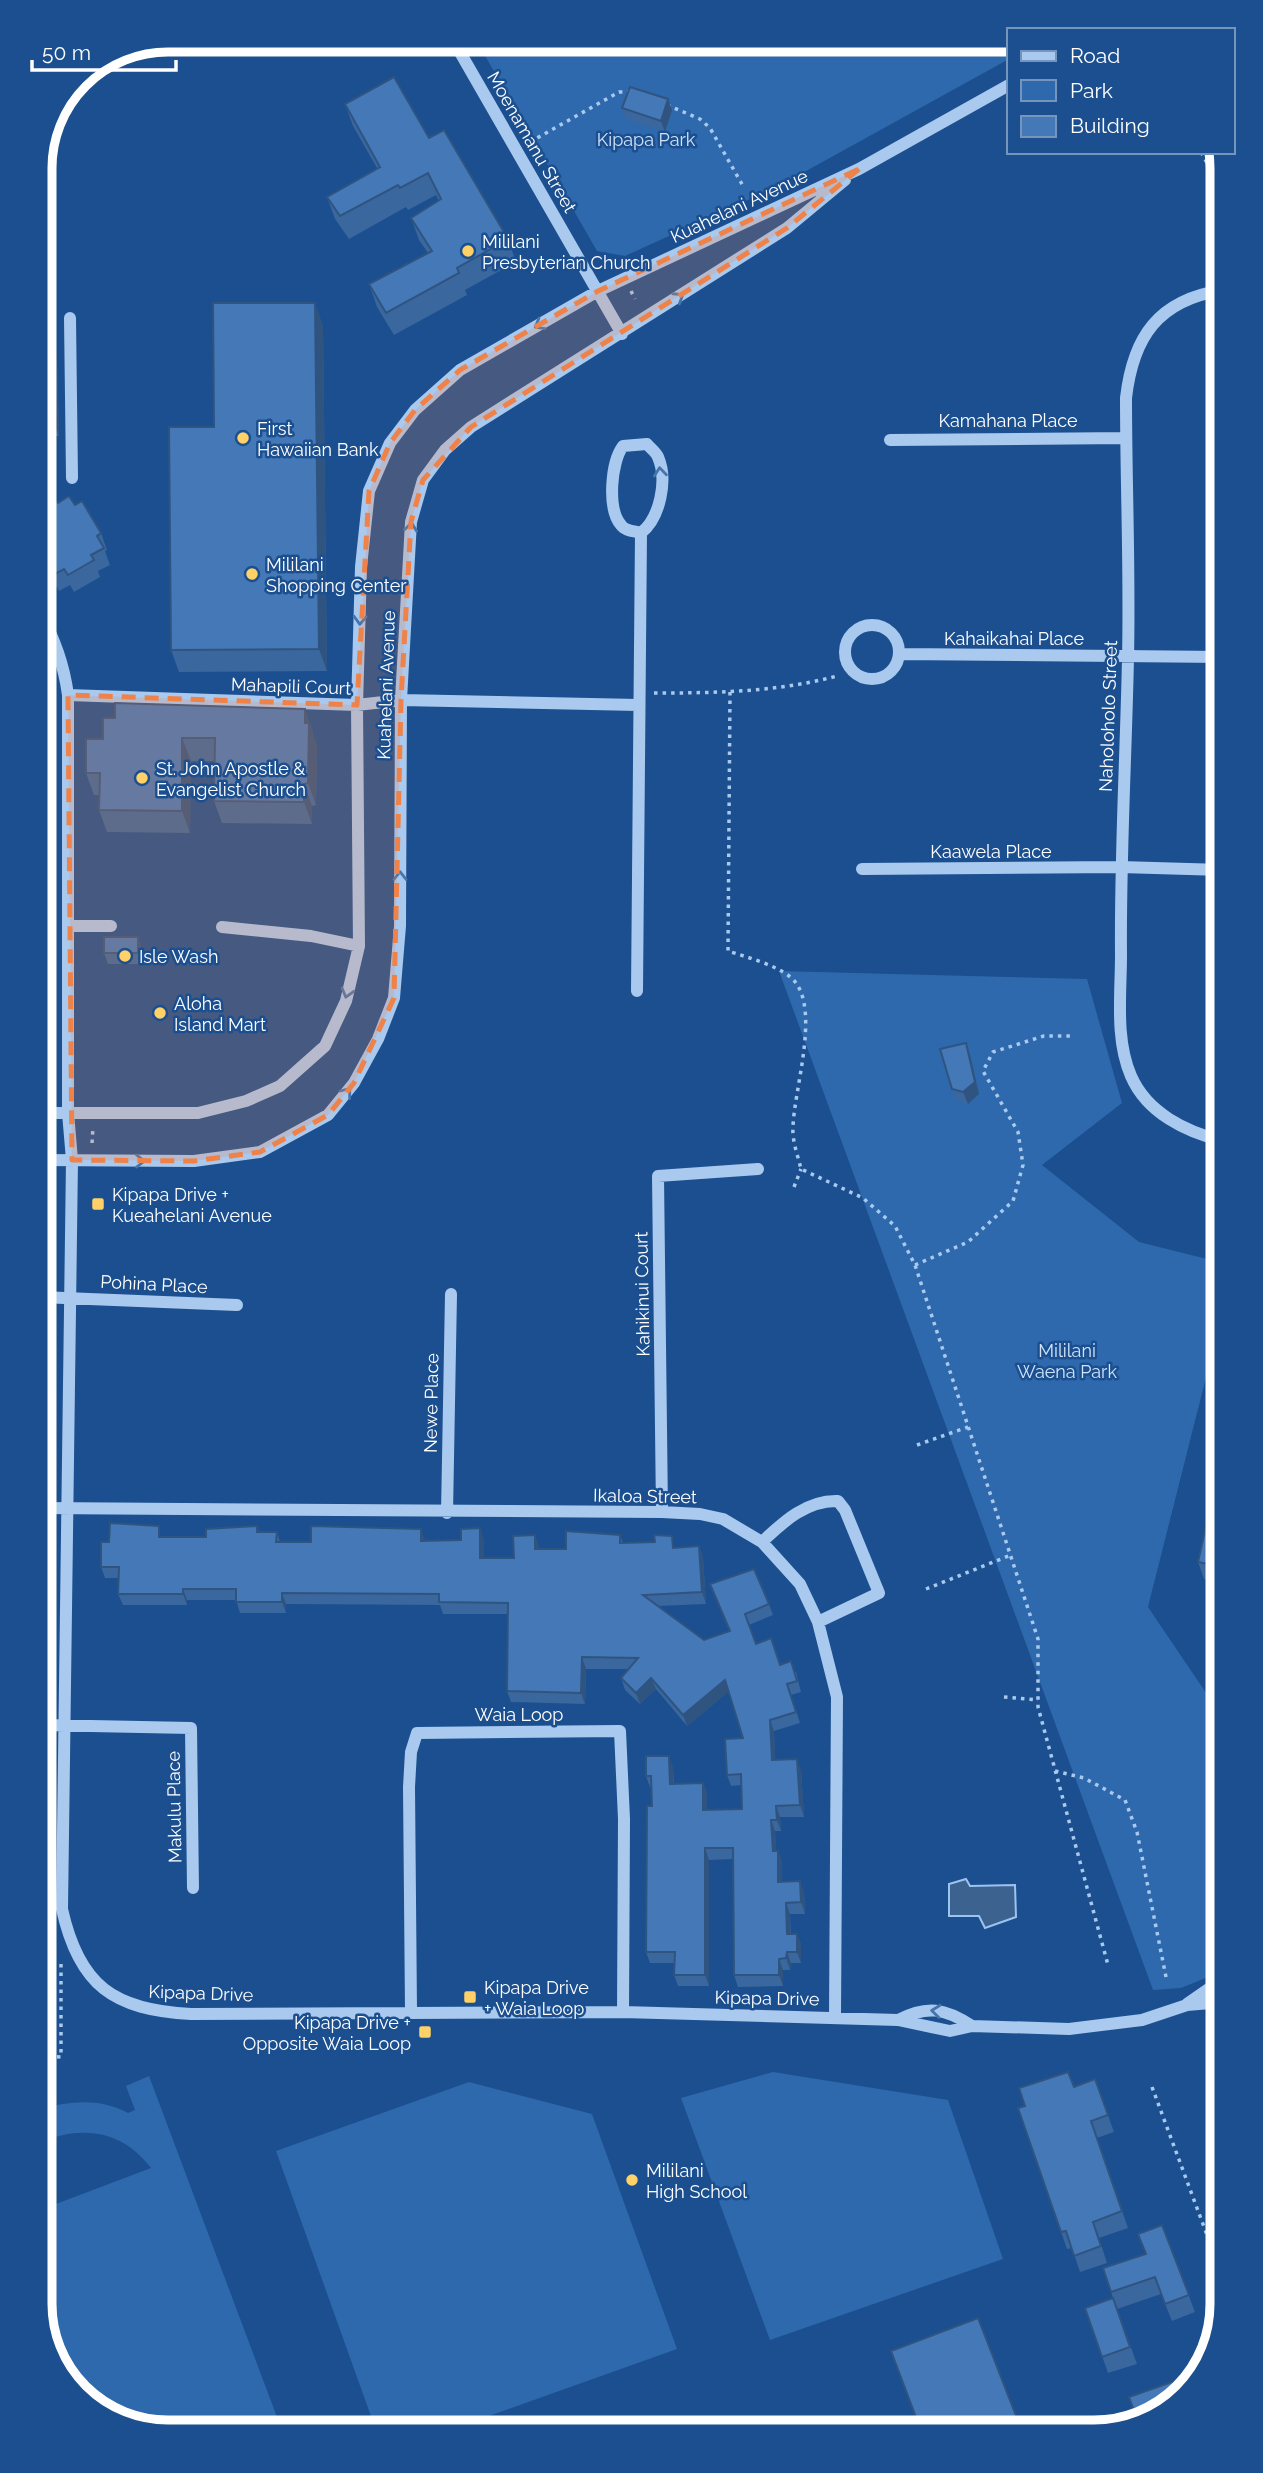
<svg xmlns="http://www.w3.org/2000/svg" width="1263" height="2473" font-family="Raleway,sans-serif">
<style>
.green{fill:#2e69ad}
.water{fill:#3c6290;stroke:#9cc4f0;stroke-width:2}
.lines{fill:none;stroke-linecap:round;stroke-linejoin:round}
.path{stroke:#a9c9ee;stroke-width:3.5;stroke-dasharray:3.5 5;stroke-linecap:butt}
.minor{stroke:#a9c9ee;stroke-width:12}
.wall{fill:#3a679d}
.shaded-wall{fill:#305480}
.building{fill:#4478b7;stroke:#305480;stroke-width:2}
.oneway{stroke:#4674ac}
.marked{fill:#ee8249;fill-opacity:0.2;stroke:#ee8249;stroke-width:5;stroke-dasharray:14 9;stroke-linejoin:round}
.poi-dot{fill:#ffd166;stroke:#1b4f8f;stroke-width:2.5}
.labels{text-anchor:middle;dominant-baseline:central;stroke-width:5;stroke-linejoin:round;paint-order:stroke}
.park-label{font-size:18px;fill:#cfe3fa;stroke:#1b4f8f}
.street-label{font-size:18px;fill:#fff;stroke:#1b4f8f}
.poi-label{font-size:18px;fill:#fff;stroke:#1b4f8f;text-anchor:start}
.rim{fill:none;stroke:#fff;stroke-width:9}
</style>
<rect width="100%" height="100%" fill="#1b4f8f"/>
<!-- green -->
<path class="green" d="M 476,40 L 1009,41 L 1009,59 L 779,186 L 625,256 L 597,251 Z
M 779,971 L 1087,979 L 1122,1103 L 1042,1165 L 1139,1242 L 1223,1263 L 1223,1310 L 1148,1607 L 1223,1718 L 1223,1971 L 1181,1988 L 1153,1990 Z
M 773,2072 L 948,2100 L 1003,2259 L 770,2340 L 681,2098 Z
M 149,2076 L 283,2433 L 160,2432 L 97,2411 L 50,2353 L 40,2305 L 40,2210 L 151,2168 C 122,2130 83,2125 40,2142 L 40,2109 C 71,2101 100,2098 128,2113 L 135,2110 L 126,2086 Z
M 469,2082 L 592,2114 L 677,2349 L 441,2433 L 377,2433 L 276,2151 Z"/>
<!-- water -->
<path class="water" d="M 966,1879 L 970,1886 L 1015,1885 L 1016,1917 L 985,1928 L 979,1916 L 949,1916 L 949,1884 Z"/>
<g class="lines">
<!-- path -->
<path class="path" d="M 667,105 L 700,119 L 710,128 L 743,186
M 530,142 L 619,92 L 630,92
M 1201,152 L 1223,192
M 631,291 L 635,299
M 730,692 L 728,951 C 746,957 785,967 796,983 C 819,1015 794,1090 793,1127 C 792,1141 798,1156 801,1169 L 863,1198 L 895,1226 L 915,1265 L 1038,1639 L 1038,1707 L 1108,1965
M 654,693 C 717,693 777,692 837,676
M 92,1143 L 93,1127
M 794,1187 L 801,1169
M 915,1265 L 968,1242 L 1013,1201 L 1023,1165 L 1018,1132 L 983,1071 L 993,1052 L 1044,1036 L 1070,1036
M 917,1445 L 968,1427
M 926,1589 L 1011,1555
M 1004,1697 L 1038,1700
M 1055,1771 L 1084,1778 L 1125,1800 L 1137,1832 L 1166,1977
M 40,2056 L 61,2057 L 61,1960
M 1152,2087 L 1223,2278"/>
<!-- minor -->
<path class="minor" d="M 453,40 L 622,334
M 70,318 L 72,478
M 890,440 L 1126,438
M 40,613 C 55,639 64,665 68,695 L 68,1113 L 72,1160 L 62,1909 C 79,1986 114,2010 191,2014 L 623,2012 L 898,2020 L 950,2031 L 972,2026 L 1069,2029 L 1142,2020 L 1187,2005 L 1223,2002
M845 652a27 27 0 1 1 54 0a27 27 0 1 1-54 0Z
M 899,654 L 1223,657
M 68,695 L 357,705 L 401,700 L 638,705
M 862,869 L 1120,867 L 1223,870
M 68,926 L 111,926
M 222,927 L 311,936 L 359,946
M 637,991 L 641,533 C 660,518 668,480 658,457 C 656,452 650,448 647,444 L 623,446 C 611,462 607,509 621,525 C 625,531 634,531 641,533
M 40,1113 L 198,1113 L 246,1101 L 280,1086 L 325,1046 L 346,1001 L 359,946 L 357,705 L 361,567 L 369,491 L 390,443 L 415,410 L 460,370 L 598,291 L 859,169 L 1009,85
M 1223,1141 C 1186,1132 1147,1113 1131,1076 C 1115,1039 1121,995 1121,955 C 1120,856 1126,757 1128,658 C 1130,571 1126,484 1126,398 C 1133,337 1158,300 1223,290
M 40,1160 L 194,1161 L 260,1152 L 328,1115 L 354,1083 L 378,1039 L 394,998 L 400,926 L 401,700 L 411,522 L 423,480 L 445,450 L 471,427 L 787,228 L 845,180
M 40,1297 L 237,1305
M 1215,1460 L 1223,1423
M 40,1508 L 662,1512 L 700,1514 L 723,1519 L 762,1542 L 800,1584 L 818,1622 L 837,1697 L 835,2017
M 662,1512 L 658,1176 L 758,1169
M 447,1513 L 451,1294
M 762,1542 C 784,1521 807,1500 838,1501 L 845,1510 L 879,1593 L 818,1622
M 40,1725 L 191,1728 L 193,1888
M 1187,2004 L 1223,1979
M 411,2011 L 409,1787 L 411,1752 L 417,1733 L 620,1731 L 624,1819 L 623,2012
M 898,2020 C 927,2005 945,2008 972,2026"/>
</g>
<!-- wall -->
<path class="wall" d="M 345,104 L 429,138 L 508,239 L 516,262 L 465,290 L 467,295 L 394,335 L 377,307 L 369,284 L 428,253 L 419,240 L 411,218 L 439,201 L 436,195 L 408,210 L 406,207 L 349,239 L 335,219 L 327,197 L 377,168 L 353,126 Z
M 622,108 L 672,110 L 665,132 L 626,119 Z
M 323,325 L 327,671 L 179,672 L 171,650 L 214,427 Z
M 40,344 L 51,344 L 57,361 L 59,436 L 40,436 Z
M 40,503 L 58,503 L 75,505 L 101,533 L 107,550 L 105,551 L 110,565 L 98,571 L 100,577 L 74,592 L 70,585 L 59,591 L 50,576 L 47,578 L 40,568 Z
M 313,731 L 313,735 L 317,745 L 316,805 L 312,806 L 312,824 L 222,823 L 214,801 L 215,761 L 191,761 L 190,833 L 107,832 L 99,810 L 99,795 L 94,795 L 86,773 L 103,739 Z
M 142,948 L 142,964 L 108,964 L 104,953 Z
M 966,1043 L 970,1055 L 979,1094 L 968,1104 L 956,1100 L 952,1089 Z
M 1223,1474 L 1223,1583 L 1204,1579 L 1198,1562 Z
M 257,1526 L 259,1532 L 277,1532 L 280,1542 L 311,1542 L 484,1540 L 484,1558 L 514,1558 L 535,1535 L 539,1549 L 566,1549 L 620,1535 L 623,1543 L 676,1548 L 699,1546 L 703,1558 L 706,1604 L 658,1606 L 704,1640 L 729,1631 L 710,1584 L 769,1604 L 773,1615 L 749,1625 L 756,1644 L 780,1665 L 796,1672 L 801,1692 L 791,1695 L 800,1723 L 774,1731 L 775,1760 L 801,1770 L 804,1817 L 780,1817 L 781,1831 L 775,1831 L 776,1851 L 778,1851 L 782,1862 L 782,1882 L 804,1892 L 805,1914 L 790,1914 L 791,1934 L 797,1934 L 801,1945 L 801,1963 L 791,1963 L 790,1970 L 783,1970 L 783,1986 L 738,1987 L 734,1975 L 733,1859 L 709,1860 L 709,1986 L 678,1986 L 674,1975 L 674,1963 L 650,1963 L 646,1952 L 652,1806 L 651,1787 L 650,1787 L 646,1776 L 673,1767 L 674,1783 L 703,1783 L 707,1794 L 707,1810 L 742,1809 L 742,1785 L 731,1786 L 727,1775 L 743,1738 L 729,1691 L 687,1726 L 656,1689 L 640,1704 L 625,1690 L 621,1678 L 629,1669 L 586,1669 L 585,1704 L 511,1702 L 507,1691 L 508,1614 L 443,1614 L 440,1605 L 286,1604 L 286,1613 L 240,1613 L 236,1600 L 187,1600 L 187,1605 L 123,1605 L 118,1594 L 119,1578 L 105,1578 L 101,1567 L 109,1542 L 162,1537 L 206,1537 Z
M 1095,2079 L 1114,2132 L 1097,2138 L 1128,2228 L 1099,2238 L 1107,2263 L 1080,2272 L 1072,2248 L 1067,2249 L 1018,2108 Z
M 1162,2225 L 1195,2312 L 1172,2321 L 1161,2294 L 1117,2309 L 1137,2364 L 1108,2373 L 1085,2308 L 1113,2298 L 1103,2268 L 1146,2254 Z
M 978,2318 L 1022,2433 L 922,2433 Z"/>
<!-- shaded-wall -->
<path class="shaded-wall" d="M 668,99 L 672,110 L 665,132 L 661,121 Z
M 315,303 L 323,325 L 327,671 L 319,649 Z
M 51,344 L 57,361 L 59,436 L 52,419 Z
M 305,709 L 313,731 L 313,735 L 317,745 L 316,805 L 308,783 L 305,723 Z
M 182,738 L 191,761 L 190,833 L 182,811 Z
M 304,784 L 312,806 L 312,824 L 304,802 Z
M 138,937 L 142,948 L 142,964 L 138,953 Z
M 966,1043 L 970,1055 L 979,1094 L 968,1104 L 963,1092 Z
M 480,1528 L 484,1540 L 484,1569 L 480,1558 Z
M 421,1529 L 425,1540 L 425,1552 L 421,1541 Z
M 535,1535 L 539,1547 L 539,1560 L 535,1549 Z
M 699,1546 L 703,1558 L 706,1604 L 702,1592 Z
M 183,1589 L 187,1600 L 187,1605 L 183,1594 Z
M 282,1593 L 286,1604 L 286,1613 L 282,1602 Z
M 582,1657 L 586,1669 L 585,1704 L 581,1693 Z
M 651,1678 L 656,1689 L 640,1704 L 636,1693 Z
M 725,1680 L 729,1691 L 687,1726 L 683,1715 Z
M 770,1720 L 774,1731 L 776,1771 L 772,1760 Z
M 669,1756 L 673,1767 L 674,1795 L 670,1784 Z
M 797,1759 L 801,1770 L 804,1817 L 800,1805 Z
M 703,1783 L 707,1794 L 707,1821 L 703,1810 Z
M 776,1806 L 780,1817 L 781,1831 L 777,1820 Z
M 771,1820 L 775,1831 L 777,1862 L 773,1851 Z
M 705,1848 L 709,1860 L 709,1986 L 705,1975 Z
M 778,1851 L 782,1862 L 782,1893 L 778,1882 Z
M 800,1881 L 804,1892 L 805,1914 L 801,1902 Z
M 786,1903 L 790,1914 L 791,1945 L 787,1934 Z
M 797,1934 L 801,1945 L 801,1963 L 797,1952 Z
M 787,1952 L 791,1963 L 790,1970 L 786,1958 Z
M 779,1959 L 783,1970 L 783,1986 L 779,1975 Z"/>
<!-- building -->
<path class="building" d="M 394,77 L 429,138 L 444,130 L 508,239 L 457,268 L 459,273 L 386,313 L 369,284 L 432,251 L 411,218 L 441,199 L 428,173 L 400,188 L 398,185 L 340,216 L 327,197 L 380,167 L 345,104 Z
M 630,87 L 668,99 L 661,121 L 622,108 Z
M 213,303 L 315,303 L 319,649 L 171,650 L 169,427 L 214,427 Z
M 40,344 L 51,344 L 52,419 L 40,419 Z
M 53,496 L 58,503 L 69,496 L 75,505 L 82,501 L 101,533 L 97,536 L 104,548 L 91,555 L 94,560 L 68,575 L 64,569 L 53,575 L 44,559 L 40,561 L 40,503 Z
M 115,703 L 305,709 L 305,723 L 309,723 L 308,783 L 304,784 L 304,802 L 214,801 L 215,738 L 182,738 L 182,811 L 99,810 L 100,773 L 86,773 L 86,739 L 103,739 L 103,718 L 115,718 Z
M 104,937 L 138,937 L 138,953 L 104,953 Z
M 966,1043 L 975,1082 L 963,1092 L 952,1089 L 940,1049 Z
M 1218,1473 L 1223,1474 L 1223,1567 L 1198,1562 Z
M 110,1523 L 159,1526 L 159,1537 L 206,1537 L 206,1529 L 257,1526 L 257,1532 L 277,1532 L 276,1542 L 311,1542 L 311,1526 L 421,1529 L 421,1541 L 461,1540 L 461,1529 L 480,1528 L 480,1558 L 514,1558 L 513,1536 L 535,1535 L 535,1549 L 566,1549 L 566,1531 L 620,1535 L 620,1543 L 655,1542 L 654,1535 L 672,1536 L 673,1548 L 699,1546 L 702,1592 L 643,1595 L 704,1640 L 730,1631 L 710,1584 L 754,1569 L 769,1604 L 745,1614 L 756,1644 L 771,1638 L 780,1665 L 791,1661 L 797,1681 L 787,1684 L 796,1712 L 770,1720 L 772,1760 L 797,1759 L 800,1805 L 776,1806 L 777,1820 L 771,1820 L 773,1851 L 778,1851 L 778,1882 L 800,1881 L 801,1902 L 786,1903 L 787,1934 L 797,1934 L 797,1952 L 787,1952 L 786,1958 L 779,1959 L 779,1975 L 734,1975 L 733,1848 L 705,1848 L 705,1975 L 674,1975 L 675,1952 L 646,1952 L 647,1806 L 652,1806 L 651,1776 L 646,1776 L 646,1756 L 669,1756 L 670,1784 L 703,1783 L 703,1810 L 742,1809 L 741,1774 L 727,1775 L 725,1739 L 743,1738 L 725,1680 L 683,1715 L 651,1678 L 636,1693 L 621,1678 L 638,1658 L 582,1657 L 581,1693 L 507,1691 L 508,1603 L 439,1602 L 439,1594 L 282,1593 L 282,1602 L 236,1602 L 236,1589 L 183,1589 L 183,1594 L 118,1594 L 119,1567 L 101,1567 L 101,1542 L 109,1542 Z
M 1068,2072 L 1074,2087 L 1095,2079 L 1108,2115 L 1091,2121 L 1122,2211 L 1093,2222 L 1101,2246 L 1074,2256 L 1066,2231 L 1061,2232 L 1018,2108 L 1025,2106 L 1019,2088 Z
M 1162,2225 L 1189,2295 L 1165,2304 L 1155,2277 L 1111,2292 L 1103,2268 L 1146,2254 L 1138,2234 Z
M 1113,2298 L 1130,2347 L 1102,2357 L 1085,2308 Z
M 978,2318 L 1018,2421 L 987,2433 L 922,2433 L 891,2351 Z
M 1203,2371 L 1201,2376 L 1143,2423 L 1139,2424 L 1129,2397 Z"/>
<!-- one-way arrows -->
<defs><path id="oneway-chevron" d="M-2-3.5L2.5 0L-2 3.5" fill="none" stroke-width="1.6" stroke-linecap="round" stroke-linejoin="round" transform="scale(1.75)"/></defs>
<g class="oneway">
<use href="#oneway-chevron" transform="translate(679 297) rotate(-33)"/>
<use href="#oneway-chevron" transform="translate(539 325) rotate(150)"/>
<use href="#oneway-chevron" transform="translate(660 472) rotate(-96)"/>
<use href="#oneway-chevron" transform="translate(411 527) rotate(-83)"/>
<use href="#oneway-chevron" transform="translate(360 620) rotate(92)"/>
<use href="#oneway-chevron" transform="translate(400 876) rotate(-90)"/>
<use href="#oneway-chevron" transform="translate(347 993) rotate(106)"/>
<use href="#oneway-chevron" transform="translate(347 1092) rotate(-52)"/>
<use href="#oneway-chevron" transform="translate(140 1161)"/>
<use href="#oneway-chevron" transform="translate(936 2011) rotate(-174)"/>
</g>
<!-- marked area -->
<path class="marked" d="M 859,169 L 787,228 L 471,427 L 423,480 L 411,522 L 401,700 L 394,998 L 354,1083 L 328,1115 L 260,1152 L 194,1161 L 72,1160 L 68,695 L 357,705 L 369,491 L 390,443 L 415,410 L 460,370 L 598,291 Z"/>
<!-- markers -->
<g class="poi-dot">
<circle cx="468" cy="251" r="7"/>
<circle cx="243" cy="438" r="7"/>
<circle cx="252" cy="574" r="7"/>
<circle cx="142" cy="778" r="7"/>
<circle cx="125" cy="956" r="7"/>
<circle cx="160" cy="1013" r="7"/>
<rect x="91" y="1197" width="14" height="14" rx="3.5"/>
<rect x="463" y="1990" width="14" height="14" rx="3.5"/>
<rect x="418" y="2025" width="14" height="14" rx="3.5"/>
<circle cx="632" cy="2180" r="7"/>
</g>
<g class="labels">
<!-- park labels -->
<g class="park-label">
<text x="646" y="139">Kipapa Park</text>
<text x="1067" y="1350">Mililani<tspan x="1067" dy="21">Waena Park</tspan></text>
</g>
<!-- street labels -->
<g class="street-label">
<text transform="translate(532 142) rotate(60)">Moenamanu Street</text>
<text transform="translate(739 206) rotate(-25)">Kuahelani Avenue</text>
<text x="1008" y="420">Kamahana Place</text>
<text x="1014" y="638">Kahaikahai Place</text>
<text transform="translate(386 685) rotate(-88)">Kuahelani Avenue</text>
<text transform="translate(291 686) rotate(2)">Mahapili Court</text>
<text transform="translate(1108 716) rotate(-88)">Naholoholo Street</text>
<text x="991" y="851">Kaawela Place</text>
<text transform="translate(154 1284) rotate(3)">Pohina Place</text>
<text transform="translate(642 1294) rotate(-91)">Kahikinui Court</text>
<text transform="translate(431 1403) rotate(-89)">Newe Place</text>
<text transform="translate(645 1496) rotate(1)">Ikaloa Street</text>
<text x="519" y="1714">Waia Loop</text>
<text transform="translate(174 1807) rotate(-91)">Makulu Place</text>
<text transform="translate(201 1993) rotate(2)">Kipapa Drive</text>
<text transform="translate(767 1998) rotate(1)">Kipapa Drive</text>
</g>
<!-- poi labels -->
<g class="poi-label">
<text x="482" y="241">Mililani<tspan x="482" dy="21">Presbyterian Church</tspan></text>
<text x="257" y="428">First<tspan x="257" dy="21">Hawaiian Bank</tspan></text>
<text x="266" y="564">Mililani<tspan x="266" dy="21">Shopping Center</tspan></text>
<text x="156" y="768">St. John Apostle &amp;<tspan x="156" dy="21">Evangelist Church</tspan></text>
<text x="139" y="956">Isle Wash</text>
<text x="174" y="1003">Aloha<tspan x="174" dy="21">Island Mart</tspan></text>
<text x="112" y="1194">Kipapa Drive +<tspan x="112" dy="21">Kueahelani Avenue</tspan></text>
<text x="484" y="1987">Kipapa Drive<tspan x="484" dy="21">+ Waia Loop</tspan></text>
<text x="411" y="2022" text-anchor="end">Kipapa Drive +<tspan x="411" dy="21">Opposite Waia Loop</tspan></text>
<text x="646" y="2170">Mililani<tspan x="646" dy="21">High School</tspan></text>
</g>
</g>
<!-- crop -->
<path d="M0 0H1263V2473H0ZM168 52H1094A116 116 0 0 1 1210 168V2304A116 116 0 0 1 1094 2420H168A116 116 0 0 1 52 2304V168A116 116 0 0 1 168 52Z" fill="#1b4f8f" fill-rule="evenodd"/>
<path class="rim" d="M168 52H1094A116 116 0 0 1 1210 168V2304A116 116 0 0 1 1094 2420H168A116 116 0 0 1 52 2304V168A116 116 0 0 1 168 52Z"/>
<!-- legend -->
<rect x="1007" y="28" width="228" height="126" fill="#1b4f8f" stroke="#7695bc" stroke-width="2"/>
<rect x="1021" y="51" width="35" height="10" fill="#a9c9ee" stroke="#7695bc" stroke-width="2"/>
<text x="1070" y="63" font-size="21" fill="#ffffff">Road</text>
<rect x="1021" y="80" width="35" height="21" fill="#2e69ad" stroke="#7695bc" stroke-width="2"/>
<text x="1070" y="98" font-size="21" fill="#ffffff">Park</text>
<rect x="1021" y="116" width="35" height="21" fill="#4478b7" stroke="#7695bc" stroke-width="2"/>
<text x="1070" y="133" font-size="21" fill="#ffffff">Building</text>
<!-- scale -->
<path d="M32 60v10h144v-10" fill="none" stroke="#ffffff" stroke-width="3.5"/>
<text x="42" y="60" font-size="21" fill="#ffffff" stroke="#1b4f8f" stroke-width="5" paint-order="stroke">50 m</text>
</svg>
